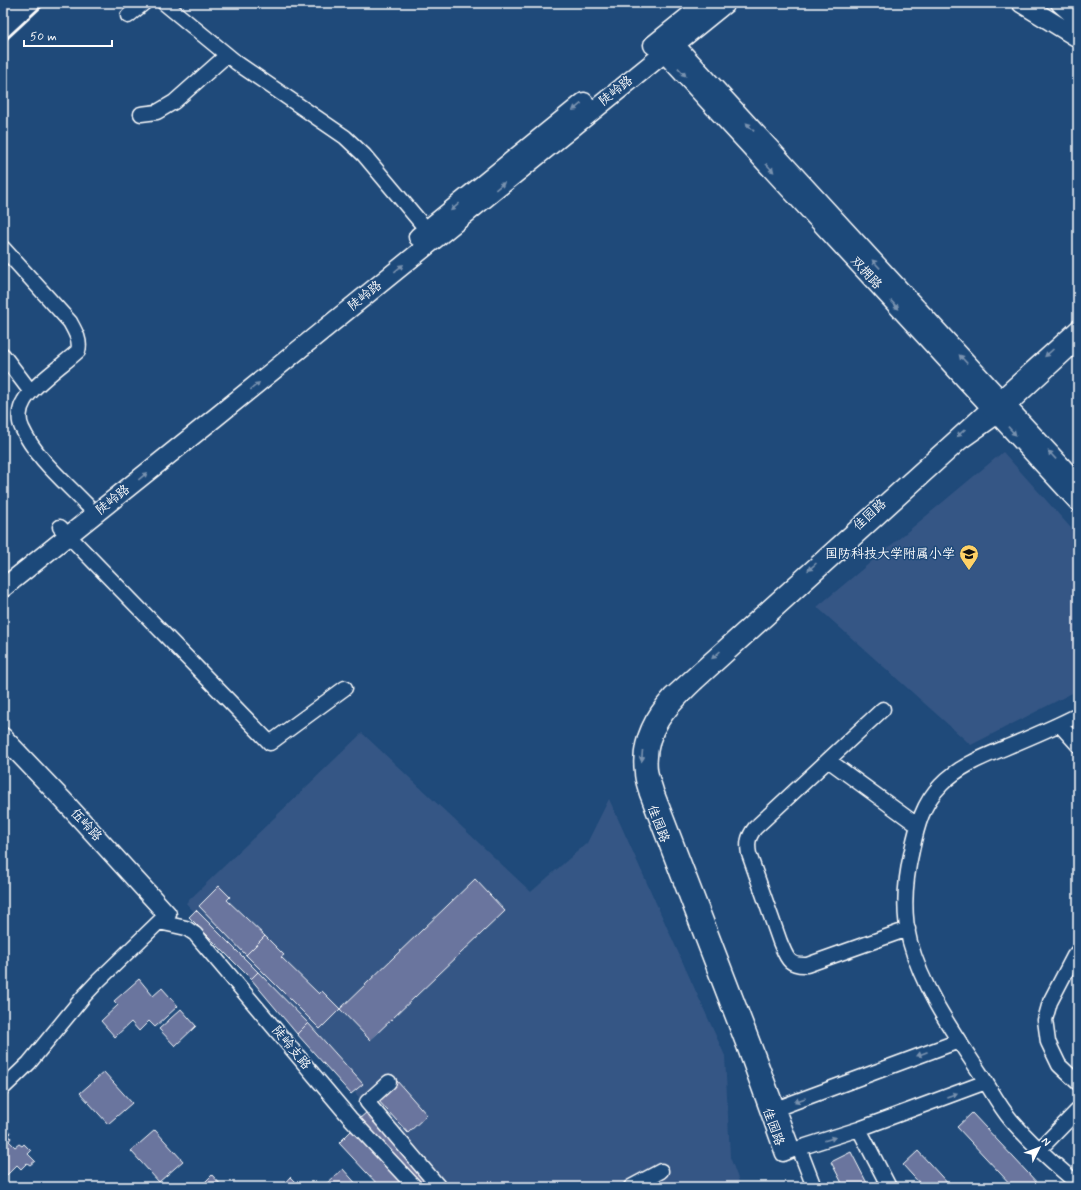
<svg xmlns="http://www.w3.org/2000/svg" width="1081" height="1190" font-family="Mynerve,'LXGW WenKai TC',sans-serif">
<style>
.built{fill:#365785}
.building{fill:#6b759e;stroke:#fff}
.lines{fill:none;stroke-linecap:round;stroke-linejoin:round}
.minor-casing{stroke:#fff;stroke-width:17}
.major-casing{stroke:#fff;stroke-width:21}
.minor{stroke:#1f4a7a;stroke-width:14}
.major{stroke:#1f4a7a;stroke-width:18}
.rail{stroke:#fff;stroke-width:3}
.oneway{fill:#7992af}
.labels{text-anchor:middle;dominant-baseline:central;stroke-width:3;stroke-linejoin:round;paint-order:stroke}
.street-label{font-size:13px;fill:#fff;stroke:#1f4a7a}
.poi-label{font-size:13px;fill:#fff;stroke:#1f4a7a;text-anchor:end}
</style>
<rect width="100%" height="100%" fill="#1f4a7a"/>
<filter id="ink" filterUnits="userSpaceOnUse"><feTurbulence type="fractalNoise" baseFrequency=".025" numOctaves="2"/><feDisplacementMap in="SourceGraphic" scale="8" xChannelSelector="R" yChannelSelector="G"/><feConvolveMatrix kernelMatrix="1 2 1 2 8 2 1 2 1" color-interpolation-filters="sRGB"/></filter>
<g filter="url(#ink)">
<!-- built -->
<path class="built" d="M 1003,452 L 1078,536 L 1078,690 L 971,745 L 817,607 Z
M 362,733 L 531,892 L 587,843 L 609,799 L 725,1056 L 730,1157 L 741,1187 L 439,1187 L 186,903 Z"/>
<!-- building -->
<path class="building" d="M 475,879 L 505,911 L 370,1040 L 340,1009 Z
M 219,886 L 230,897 L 227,900 L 265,936 L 246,955 L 199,906 Z
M 196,910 L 258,972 L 251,979 L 189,917 Z
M 265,936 L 284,955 L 281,957 L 319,994 L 322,991 L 340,1009 L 320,1029 L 246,955 Z
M 258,972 L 308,1023 L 297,1034 L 251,979 Z
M 139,979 L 153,996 L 162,988 L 178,1006 L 155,1027 L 149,1021 L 139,1031 L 131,1022 L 115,1037 L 101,1021 L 118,1005 L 114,1001 Z
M 181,1009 L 196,1026 L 175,1046 L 159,1029 Z
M 308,1023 L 363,1084 L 351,1094 L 297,1034 Z
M 104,1072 L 132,1103 L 108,1124 L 80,1093 Z
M 397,1081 L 427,1115 L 408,1133 L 377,1099 Z
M 367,1112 L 433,1187 L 419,1187 L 359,1119 Z
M 972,1113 L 1041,1187 L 1013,1187 L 957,1127 Z
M 4,1125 L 11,1133 L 9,1135 L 11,1138 L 9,1141 L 15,1147 L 19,1144 L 22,1146 L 24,1144 L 31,1151 L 28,1154 L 35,1161 L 30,1165 L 27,1163 L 21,1169 L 17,1165 L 7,1175 L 5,1173 L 3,1175 L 3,1127 Z
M 354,1128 L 408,1187 L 380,1187 L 339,1143 Z
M 155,1130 L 183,1161 L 159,1182 L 131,1151 Z
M 918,1151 L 951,1187 L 923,1187 L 903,1165 Z
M 851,1152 L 869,1187 L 844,1187 L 831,1162 Z
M 343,1169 L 359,1187 L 327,1187 L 325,1185 Z
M 212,1175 L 223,1187 L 200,1187 Z
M 290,1177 L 300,1187 L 281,1187 Z"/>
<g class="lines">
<!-- minor casing -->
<g class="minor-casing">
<path id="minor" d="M 164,3 L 237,63 L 345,137 L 364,155 L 427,230
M 128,16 L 144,3
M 141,114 L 157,112 L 174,102 L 227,55
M 3,248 L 70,322 C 75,331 81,341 78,351 C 64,364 32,386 24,401 C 19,409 18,420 22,428 C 35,457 65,482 87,505
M 1078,327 L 671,695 C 651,717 638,742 642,772 C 642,780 645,787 647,794 L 744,1046 L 783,1154 L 793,1150 L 753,1043 L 656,791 C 654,784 651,777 650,770 C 646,730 671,707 697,682 L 961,442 L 998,416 L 1078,342
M 3,355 L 31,392
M 60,527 L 270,743 L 345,688
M 883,709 L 755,828 C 748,837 747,843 749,854 L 780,942 C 787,958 788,966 807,965 L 908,929
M 1078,715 C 1055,727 1031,737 1007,747 C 983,757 959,766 941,785 C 923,803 917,826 912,850 C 905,880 902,911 910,942 C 923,990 953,1032 980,1073 C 990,1088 999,1106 1011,1120 C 1031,1143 1054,1164 1078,1184
M 1060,725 L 1078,745
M 828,760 L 917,825
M 159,922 L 186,928 L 195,934 L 350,1118 L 415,1187
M 1078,951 L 1074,956 L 1050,1002 L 1045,1020 L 1048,1042 L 1059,1065 L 1078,1083
M 389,1082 L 367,1102 L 439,1187
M 3,1088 L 29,1063 L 84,996 L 98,981 L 164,917
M 770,1111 L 959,1041
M 859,1129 L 889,1187
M 799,1148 L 814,1187
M 793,1150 L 859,1129 L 986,1082
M 1039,1150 L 1078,1110
M 631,1187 L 661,1171"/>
</g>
<!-- major casing -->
<g class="major-casing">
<path id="major" d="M 1021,3 L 1078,38
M 1060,3 L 1078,19
M 666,35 L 1078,484
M 656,44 L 1078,502
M 653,45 L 705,3
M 418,237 L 584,102
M 3,588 L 216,417 L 726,3
M 3,737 L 63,800 L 167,914"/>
</g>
<!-- minor -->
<use href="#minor" class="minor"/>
<!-- major -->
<use href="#major" class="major"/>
<!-- rail -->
<path class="rail" d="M 3,42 L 45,3"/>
</g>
<!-- one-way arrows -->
<defs><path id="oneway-solid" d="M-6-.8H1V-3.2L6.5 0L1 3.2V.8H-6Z"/></defs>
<g class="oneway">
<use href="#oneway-solid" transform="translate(682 72) rotate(47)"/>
<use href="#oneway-solid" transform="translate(577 107) rotate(141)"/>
<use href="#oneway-solid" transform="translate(750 127) rotate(-133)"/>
<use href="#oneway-solid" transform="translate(770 168) rotate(47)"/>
<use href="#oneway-solid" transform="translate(500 186) rotate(-39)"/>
<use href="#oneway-solid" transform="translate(455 207) rotate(140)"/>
<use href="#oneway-solid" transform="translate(876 264) rotate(-133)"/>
<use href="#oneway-solid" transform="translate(399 268) rotate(-39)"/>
<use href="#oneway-solid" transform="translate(895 305) rotate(47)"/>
<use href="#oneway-solid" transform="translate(1049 353) rotate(138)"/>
<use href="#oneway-solid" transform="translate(963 359) rotate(-133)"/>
<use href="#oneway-solid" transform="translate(255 386) rotate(-39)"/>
<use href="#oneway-solid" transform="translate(1012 431) rotate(47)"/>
<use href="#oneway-solid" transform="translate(961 433) rotate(138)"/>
<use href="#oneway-solid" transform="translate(1052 455) rotate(-133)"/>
<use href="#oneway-solid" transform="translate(143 476) rotate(-39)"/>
<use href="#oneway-solid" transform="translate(812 567) rotate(138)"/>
<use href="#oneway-solid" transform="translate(716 655) rotate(138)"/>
<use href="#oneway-solid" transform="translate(642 756) rotate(95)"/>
<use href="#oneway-solid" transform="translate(922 1054) rotate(159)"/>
<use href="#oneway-solid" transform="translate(952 1095) rotate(-20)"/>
<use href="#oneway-solid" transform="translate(800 1100) rotate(160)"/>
<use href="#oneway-solid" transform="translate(830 1139) rotate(-17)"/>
</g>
</g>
<!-- icons -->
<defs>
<g id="school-pin" transform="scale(1)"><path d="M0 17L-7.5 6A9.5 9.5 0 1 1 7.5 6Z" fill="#ffd166" stroke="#1f4a7a"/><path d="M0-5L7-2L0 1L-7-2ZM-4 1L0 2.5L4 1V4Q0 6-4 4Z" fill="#111"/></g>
</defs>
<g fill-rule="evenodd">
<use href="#school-pin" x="969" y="554"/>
</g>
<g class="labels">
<!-- street labels -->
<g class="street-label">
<text transform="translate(616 91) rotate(-39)">陡岭路</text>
<text transform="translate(866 273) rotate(47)">双拥路</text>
<text transform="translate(365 296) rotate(-39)">陡岭路</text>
<text transform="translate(113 500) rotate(-39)">陡岭路</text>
<text transform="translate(870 515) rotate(-42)">佳园路</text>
<text transform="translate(658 824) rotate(69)">佳园路</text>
<text transform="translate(86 825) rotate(47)">伍岭路</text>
<text transform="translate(291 1048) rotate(50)">陡岭支路</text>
<text transform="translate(773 1127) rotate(70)">佳园路</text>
</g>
<!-- poi labels -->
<g class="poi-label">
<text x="955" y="554">国防科技大学附属小学</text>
</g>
</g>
<!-- margin -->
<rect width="1081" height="1190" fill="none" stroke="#1f4a7a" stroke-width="16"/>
<rect x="8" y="8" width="1065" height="1174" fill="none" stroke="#fff" stroke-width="1.5" filter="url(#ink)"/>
<!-- north arrow -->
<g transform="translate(1039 1148) rotate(48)" stroke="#1f4a7a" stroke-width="3" paint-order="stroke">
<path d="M0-3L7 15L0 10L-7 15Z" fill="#ffffff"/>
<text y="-6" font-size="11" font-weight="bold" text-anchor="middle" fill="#ffffff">N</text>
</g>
<!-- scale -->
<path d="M24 40v6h88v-6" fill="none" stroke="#ffffff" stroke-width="2"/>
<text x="30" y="40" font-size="12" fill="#ffffff" stroke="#1f4a7a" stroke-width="3" paint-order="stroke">50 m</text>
</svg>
